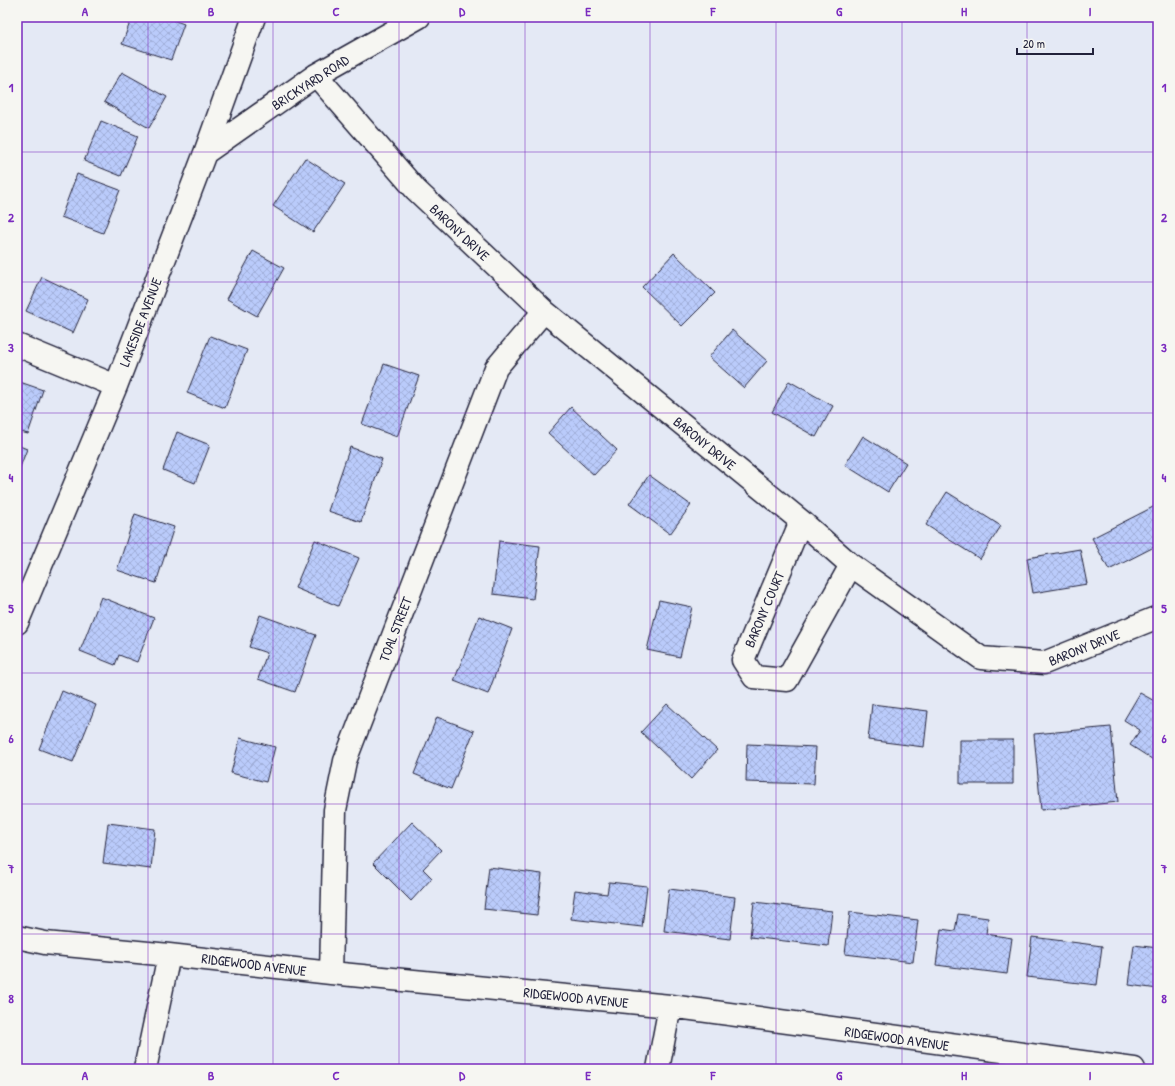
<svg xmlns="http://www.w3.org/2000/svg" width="1175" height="1086" font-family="'Patrick Hand',sans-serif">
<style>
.building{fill:url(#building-cross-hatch);stroke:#22223b}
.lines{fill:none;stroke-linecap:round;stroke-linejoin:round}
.street-casing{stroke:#22223b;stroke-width:25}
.street{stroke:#f6f6f2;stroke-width:22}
.grid{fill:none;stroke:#7b2cbf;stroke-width:1;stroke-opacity:0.55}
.labels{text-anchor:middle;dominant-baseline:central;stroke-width:4;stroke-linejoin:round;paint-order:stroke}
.street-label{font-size:14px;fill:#22223b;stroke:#f6f6f2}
.neatline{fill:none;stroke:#7b2cbf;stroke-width:1.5}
.grid-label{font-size:13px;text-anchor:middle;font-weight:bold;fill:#7b2cbf}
</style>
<defs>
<pattern id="building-cross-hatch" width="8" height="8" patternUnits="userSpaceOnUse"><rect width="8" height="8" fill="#bacbfb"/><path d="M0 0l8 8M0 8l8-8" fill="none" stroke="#a0aed8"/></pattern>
</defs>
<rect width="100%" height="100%" fill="#e4e9f5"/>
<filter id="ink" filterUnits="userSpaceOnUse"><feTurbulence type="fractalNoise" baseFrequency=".025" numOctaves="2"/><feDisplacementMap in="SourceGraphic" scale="8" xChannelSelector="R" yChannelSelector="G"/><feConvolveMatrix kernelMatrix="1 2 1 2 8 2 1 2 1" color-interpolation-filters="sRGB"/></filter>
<g filter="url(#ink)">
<!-- building -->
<path class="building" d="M 132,17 L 165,17 L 184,24 L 171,60 L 122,44 Z
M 122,72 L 167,97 L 149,128 L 104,102 Z
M 101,121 L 138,136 L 121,176 L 84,161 Z
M 305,158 L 345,184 L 313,232 L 273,206 Z
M 77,174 L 120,190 L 103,233 L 61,217 Z
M 253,251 L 284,268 L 257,316 L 227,299 Z
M 674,253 L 715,293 L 682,326 L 642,287 Z
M 42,277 L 88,299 L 73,333 L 26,311 Z
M 732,330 L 767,361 L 744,388 L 709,357 Z
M 210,336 L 247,350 L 225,408 L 187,393 Z
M 384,364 L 419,376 L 397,437 L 362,424 Z
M 17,381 L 43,390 L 28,434 L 17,431 Z
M 789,381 L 833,406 L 816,437 L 772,412 Z
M 571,407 L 617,450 L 594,475 L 548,433 Z
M 177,432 L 210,445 L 195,483 L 163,470 Z
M 863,436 L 906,463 L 888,492 L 845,465 Z
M 17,445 L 27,449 L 17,475 Z
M 350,447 L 382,459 L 361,522 L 328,511 Z
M 649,475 L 691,505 L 670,534 L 629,504 Z
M 947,492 L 1001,526 L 980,559 L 926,525 Z
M 1157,505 L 1158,507 L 1158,545 L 1109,570 L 1092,538 Z
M 135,514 L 174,527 L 156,583 L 117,570 Z
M 315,540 L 359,558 L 338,606 L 295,588 Z
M 499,541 L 540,546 L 533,599 L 493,594 Z
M 1080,549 L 1087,584 L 1033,593 L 1027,558 Z
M 101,597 L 154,618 L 137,662 L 119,655 L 115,665 L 80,651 Z
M 659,600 L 692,607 L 680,657 L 647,650 Z
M 260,615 L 316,635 L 295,692 L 258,679 L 267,653 L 249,647 Z
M 479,616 L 512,629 L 488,694 L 454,681 Z
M 62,691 L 96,705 L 73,762 L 39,749 Z
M 1140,693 L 1158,703 L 1158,756 L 1155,761 L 1130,745 L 1140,730 L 1124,720 Z
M 667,704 L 717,750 L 691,779 L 641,732 Z
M 872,704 L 928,711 L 924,747 L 868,740 Z
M 437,717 L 474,731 L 451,789 L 414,774 Z
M 1111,727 L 1118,802 L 1041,810 L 1034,734 Z
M 240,738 L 275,747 L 266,782 L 231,773 Z
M 960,740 L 1013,740 L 1013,784 L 960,784 Z
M 747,744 L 816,747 L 814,784 L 746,782 Z
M 412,822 L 441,850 L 423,869 L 432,878 L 411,901 L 373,863 Z
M 108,823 L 155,829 L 151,869 L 103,863 Z
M 489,867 L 542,874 L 537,915 L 484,909 Z
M 609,882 L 647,886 L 642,927 L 571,919 L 575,890 L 607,894 Z
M 669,889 L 735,897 L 730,939 L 664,931 Z
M 754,902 L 832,911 L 828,946 L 750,937 Z
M 850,912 L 918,920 L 913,962 L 845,954 Z
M 958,914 L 988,918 L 986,934 L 1012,938 L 1007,974 L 936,965 L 941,929 L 955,931 Z
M 1032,937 L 1102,946 L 1097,985 L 1027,977 Z
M 1134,945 L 1158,948 L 1158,989 L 1129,985 Z"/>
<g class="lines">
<!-- street casing -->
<g class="street-casing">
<path id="street" d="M 316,75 L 416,190 L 544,311 L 801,521 L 851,565 L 981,658 L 1044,663 L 1158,617
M 205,153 L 316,75 L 419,17
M 17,345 L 116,386
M 801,521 L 743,660 L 754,677 L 787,680 L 851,565
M 17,623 L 116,386 L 205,153 L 254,17
M 17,937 L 45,943 L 169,955 L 331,973 L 670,1006 L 1134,1069
M 331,973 L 335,810 L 345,761 L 496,368 L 544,311
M 145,1069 L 169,955
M 658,1069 L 670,1006"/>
</g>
<!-- street -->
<use href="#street" class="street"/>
</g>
</g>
<!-- grid -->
<path class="grid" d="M 148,17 L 148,1069M 273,17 L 273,1069M 399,17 L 399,1069M 525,17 L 525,1069M 650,17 L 650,1069M 776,17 L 776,1069M 902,17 L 902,1069M 1027,17 L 1027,1069M 17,152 L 1158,152M 17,282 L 1158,282M 17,413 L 1158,413M 17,543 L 1158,543M 17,673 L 1158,673M 17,804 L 1158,804M 17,934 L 1158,934"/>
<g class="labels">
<!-- street labels -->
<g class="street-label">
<text transform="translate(310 82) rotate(-33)">BRICKYARD ROAD</text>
<text transform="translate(460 232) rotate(43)">BARONY DRIVE</text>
<text transform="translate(140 322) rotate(-69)">LAKESIDE AVENUE</text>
<text transform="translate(705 443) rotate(39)">BARONY DRIVE</text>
<text transform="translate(764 609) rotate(-67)">BARONY COURT</text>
<text transform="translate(395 629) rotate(-69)">TOAL STREET</text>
<text transform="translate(1084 647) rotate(-22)">BARONY DRIVE</text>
<text transform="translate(254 964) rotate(7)">RIDGEWOOD AVENUE</text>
<text transform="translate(576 997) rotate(6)">RIDGEWOOD AVENUE</text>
<text transform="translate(897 1038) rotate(8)">RIDGEWOOD AVENUE</text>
</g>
</g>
<!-- margin -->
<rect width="1175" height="1086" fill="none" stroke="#f6f6f2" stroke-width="44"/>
<!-- scale -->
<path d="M1017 48v6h76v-6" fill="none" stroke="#22223b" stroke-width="2"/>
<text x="1023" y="48" font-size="12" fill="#22223b" stroke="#f6f6f2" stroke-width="3" paint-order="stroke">20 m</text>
<rect x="22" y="22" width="1131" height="1042" class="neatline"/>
<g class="grid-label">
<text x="85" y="16">A</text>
<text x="211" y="16">B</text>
<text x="336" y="16">C</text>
<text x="462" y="16">D</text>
<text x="588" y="16">E</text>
<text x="713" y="16">F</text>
<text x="839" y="16">G</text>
<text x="964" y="16">H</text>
<text x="1090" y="16">I</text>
<text x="11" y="92">1</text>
<text x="1164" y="92">1</text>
<text x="11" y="222">2</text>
<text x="1164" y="222">2</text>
<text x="11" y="352">3</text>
<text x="1164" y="352">3</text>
<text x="11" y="482">4</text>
<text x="1164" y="482">4</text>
<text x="11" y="613">5</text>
<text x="1164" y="613">5</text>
<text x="11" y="743">6</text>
<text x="1164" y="743">6</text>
<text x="11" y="873">7</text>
<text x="1164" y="873">7</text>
<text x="11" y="1003">8</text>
<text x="1164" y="1003">8</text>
<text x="85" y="1080">A</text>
<text x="211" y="1080">B</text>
<text x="336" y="1080">C</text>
<text x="462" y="1080">D</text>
<text x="588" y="1080">E</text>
<text x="713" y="1080">F</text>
<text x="839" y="1080">G</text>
<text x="964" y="1080">H</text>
<text x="1090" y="1080">I</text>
</g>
</svg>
